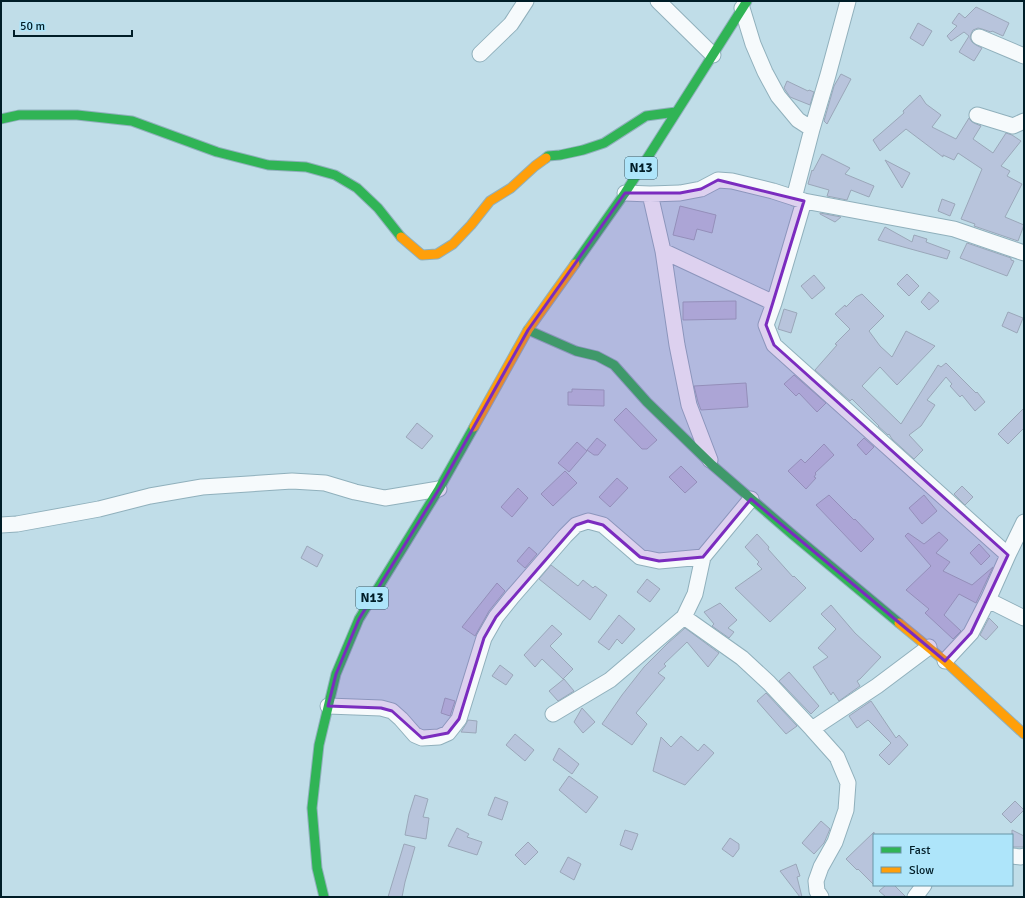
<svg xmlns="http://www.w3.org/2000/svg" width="1025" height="898" font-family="Signika,sans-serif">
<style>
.building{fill:#b8c4dc;stroke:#9aa7b9}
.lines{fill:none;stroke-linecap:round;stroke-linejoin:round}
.street-casing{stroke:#90b0bc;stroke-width:17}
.fast-casing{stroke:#90b0bc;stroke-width:11}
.slow-casing{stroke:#90b0bc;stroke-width:11}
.street{stroke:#f6fafc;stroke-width:15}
.fast{stroke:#30b455;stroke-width:9}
.slow{stroke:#ff9f0a;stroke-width:9}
.marked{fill:#7b2cbf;fill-opacity:0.2;stroke:#7b2cbf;stroke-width:3;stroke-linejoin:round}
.labels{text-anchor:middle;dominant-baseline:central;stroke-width:3;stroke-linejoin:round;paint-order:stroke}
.shield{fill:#aee5fa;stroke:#345966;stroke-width:1}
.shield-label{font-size:13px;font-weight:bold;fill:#001d27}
</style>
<rect width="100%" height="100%" fill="#c0dde8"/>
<!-- building -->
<path class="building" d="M 976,7 L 1009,23 L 1003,36 L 992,31 L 991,32 L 982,29 L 978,28 L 973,30 L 971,34 L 970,38 L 972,42 L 976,45 L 982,48 L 974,61 L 959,52 L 969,36 L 964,32 L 951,41 L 947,36 L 957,26 L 952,23 L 959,13 L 965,18 Z
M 918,23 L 932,31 L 923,46 L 910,38 Z
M 841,74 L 851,79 L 827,124 L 824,121 L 834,86 Z
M 787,81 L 808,91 L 809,90 L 814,92 L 810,105 L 790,97 L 784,88 Z
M 920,95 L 926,104 L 941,115 L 932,127 L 956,139 L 969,118 L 971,121 L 974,123 L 981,126 L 973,139 L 993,153 L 1006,133 L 1012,135 L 1021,141 L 1001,166 L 1010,171 L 1007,176 L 1022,184 L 1005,217 L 1024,225 L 1018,241 L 974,226 L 975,224 L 961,219 L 982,169 L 958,153 L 954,160 L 943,155 L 943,157 L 906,129 L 880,151 L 873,140 L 904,113 L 903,111 Z
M 822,154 L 850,168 L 845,174 L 874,186 L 869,197 L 851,190 L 847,200 L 827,196 L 829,190 L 808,184 L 812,170 L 813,171 Z
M 885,160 L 910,173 L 902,188 Z
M 942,199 L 955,204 L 950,216 L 938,211 Z
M 680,206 L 716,215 L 712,233 L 697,229 L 694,240 L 673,235 Z
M 820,213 L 841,217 L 835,222 L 820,214 Z
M 885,227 L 912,242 L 914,235 L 927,239 L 926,242 L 950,251 L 947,259 L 878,240 Z
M 967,243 L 1011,258 L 1011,260 L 1014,261 L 1007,276 L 960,258 Z
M 907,274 L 919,286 L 909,296 L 897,284 Z
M 814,275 L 825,288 L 812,299 L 801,286 Z
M 929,292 L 939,301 L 929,310 L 921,302 Z
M 862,294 L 884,316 L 869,331 L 880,346 L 892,357 L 906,331 L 935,346 L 897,385 L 880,367 L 862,386 L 901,424 L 938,365 L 941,367 L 946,363 L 976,393 L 977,392 L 985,402 L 975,411 L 962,395 L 960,397 L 950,386 L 952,384 L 946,377 L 927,400 L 935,405 L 921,426 L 909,435 L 923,450 L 914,459 L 892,439 L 889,434 L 888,435 L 878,426 L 879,426 L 852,399 L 850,401 L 815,370 L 837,345 L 835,344 L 850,329 L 835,314 L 845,305 L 846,307 L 856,297 Z
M 736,301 L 736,319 L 683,320 L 683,302 Z
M 784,309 L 797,313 L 791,333 L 778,329 Z
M 1008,312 L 1023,318 L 1017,333 L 1002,326 Z
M 794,375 L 826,403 L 817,412 L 799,393 L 796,396 L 784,384 Z
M 746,383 L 748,407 L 701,410 L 698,402 L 694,386 Z
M 572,389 L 604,390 L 604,406 L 568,405 L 568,392 L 572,392 Z
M 626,408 L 657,440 L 647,449 L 642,449 L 614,420 Z
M 1024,408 L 1024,428 L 1008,444 L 998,434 Z
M 417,423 L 433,436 L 422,449 L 406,437 Z
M 597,438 L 606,445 L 598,455 L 594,455 L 587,450 Z
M 864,438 L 874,447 L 866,455 L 857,445 Z
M 577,442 L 587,451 L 569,472 L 558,463 Z
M 824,444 L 834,455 L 815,473 L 816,474 L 814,477 L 816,478 L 806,489 L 788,471 L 801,459 L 805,463 Z
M 681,466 L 697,482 L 685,493 L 669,477 Z
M 565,471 L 577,483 L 553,506 L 541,494 Z
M 617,478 L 628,488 L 610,507 L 599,497 Z
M 962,486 L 973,497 L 965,505 L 954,494 Z
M 518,488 L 528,498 L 512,517 L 501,507 Z
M 829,495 L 854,520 L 855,519 L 874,539 L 861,552 L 816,505 Z
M 924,495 L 937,511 L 922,524 L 909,508 Z
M 939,532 L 948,540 L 936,553 L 950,562 L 943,571 L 972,585 L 993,567 L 976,603 L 959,594 L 944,615 L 961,631 L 953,639 L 925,613 L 929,609 L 906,590 L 931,566 L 905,536 L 908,533 L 924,544 Z
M 757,534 L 769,547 L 768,549 L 793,577 L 794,576 L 806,588 L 770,622 L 735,588 L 762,569 L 757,564 L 759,562 L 745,547 Z
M 979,544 L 990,556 L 981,565 L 970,553 Z
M 307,546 L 323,555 L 317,567 L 301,558 Z
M 529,547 L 537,554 L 525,568 L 517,561 Z
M 551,565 L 578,586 L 583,580 L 593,588 L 595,586 L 607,595 L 590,620 L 539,579 Z
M 647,579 L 660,589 L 650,602 L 637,592 Z
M 497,583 L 505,591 L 489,611 L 475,636 L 462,627 Z
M 720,603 L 737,620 L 728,628 L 734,632 L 729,638 L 712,626 L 714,624 L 704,612 Z
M 831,605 L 855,633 L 881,657 L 860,679 L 857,681 L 860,686 L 839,701 L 833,692 L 831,695 L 813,667 L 828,657 L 818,648 L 836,629 L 821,614 Z
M 619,615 L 635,629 L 622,644 L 617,639 L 609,650 L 598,642 Z
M 989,618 L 998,627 L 986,640 L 980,635 Z
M 552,625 L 562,634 L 550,646 L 573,669 L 563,679 L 542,659 L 535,667 L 524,655 Z
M 685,628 L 719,653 L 708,667 L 687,642 L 664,664 L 666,666 L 658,673 L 665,678 L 636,713 L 647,724 L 632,745 L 602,724 L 622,695 L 644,667 L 668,643 Z
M 500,665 L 513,675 L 506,685 L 492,676 Z
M 789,672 L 819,706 L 811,714 L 779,681 Z
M 564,679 L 574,691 L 558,701 L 549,691 Z
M 766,693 L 797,726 L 786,734 L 757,701 Z
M 445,698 L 455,701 L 450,716 L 441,713 Z
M 871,701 L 896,738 L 899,735 L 908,745 L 889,765 L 879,755 L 891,743 L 868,720 L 857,728 L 849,716 Z
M 582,708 L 595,722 L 583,733 L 574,722 Z
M 468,720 L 477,721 L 476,733 L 461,732 L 466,724 Z
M 515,734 L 534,750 L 525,761 L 506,745 Z
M 681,736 L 698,751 L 704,744 L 714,753 L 685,785 L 653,771 L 661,737 L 671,747 Z
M 559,748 L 579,764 L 572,774 L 553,760 Z
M 569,776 L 598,797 L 586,813 L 559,790 Z
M 415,795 L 428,799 L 423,817 L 429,818 L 426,839 L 405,835 L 409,814 Z
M 495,797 L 508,802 L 502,820 L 488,815 Z
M 1015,801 L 1024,810 L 1011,823 L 1002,814 Z
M 821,821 L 830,829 L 824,843 L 814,854 L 802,843 Z
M 457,828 L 469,834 L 467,837 L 482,842 L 477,855 L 448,846 Z
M 625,830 L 638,834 L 632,850 L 620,845 Z
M 1012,830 L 1024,836 L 1024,847 L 1012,847 Z
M 874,832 L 874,885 L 858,869 L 857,870 L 846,859 Z
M 730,838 L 739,844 L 739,849 L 733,857 L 722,849 Z
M 528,842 L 538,852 L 525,865 L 515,855 Z
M 404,844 L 415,847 L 405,882 L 402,897 L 388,897 Z
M 568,857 L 581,864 L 574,880 L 560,872 Z
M 796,864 L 800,876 L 797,877 L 802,897 L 800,897 L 780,871 Z
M 886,885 L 894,885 L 906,897 L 886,897 L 879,891 Z"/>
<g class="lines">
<!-- street casing -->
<g class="street-casing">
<path id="street" d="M 658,1 L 713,55
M 742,8 L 753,44 L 765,72 L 778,96 L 798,120 L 812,129
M 979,37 L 1024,56
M 480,54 L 511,24 L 526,1
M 977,115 L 1013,126 L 1024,121
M 625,193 L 650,194 L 680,193 L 701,189 L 718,180 L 732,181 L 773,191 L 804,201 L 954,229 L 1024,253
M 650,194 L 663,251 L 677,345 L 689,405 L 710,460
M 794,198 L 812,129 L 828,75 L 848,1
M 804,201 L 774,303 L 766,325 L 774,345 L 1008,555
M 663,251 L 774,303
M 1,525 L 17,524 L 99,509 L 150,496 L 202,487 L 292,481 L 325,483 L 355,492 L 385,498 L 439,489
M 988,600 L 1024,618
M 684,617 L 742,658 L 769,683 L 812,729 L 837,757 L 848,783 L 846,810 L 835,842 L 821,867 L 816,881 L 817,891 L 821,897
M 945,661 L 971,633 L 988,600 L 1008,555 L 1024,522
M 328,706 L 381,708 L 392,711 L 401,719 L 415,735 L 422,738 L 439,737 L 448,733 L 459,719 L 484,638 L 496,617 L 512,597 L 565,536 L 576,525 L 588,521 L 603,525 L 640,557 L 659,561 L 703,557
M 553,714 L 610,680 L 684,617 L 695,594 L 703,557 L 751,499
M 812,729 L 877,686 L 929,647
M 1012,856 L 1021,857 L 1024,856
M 915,897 L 924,885"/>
</g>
<!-- fast casing -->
<g class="fast-casing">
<path id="fast" d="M 1,119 L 19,115 L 77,115 L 132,121 L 217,152 L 268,165 L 306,167 L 335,175 L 357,188 L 378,208 L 401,237
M 546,158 L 548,156 L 560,155 L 583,150 L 604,143 L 646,116 L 676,112
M 575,264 L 625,193 L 747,1
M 528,330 L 576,351 L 597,356 L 614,365 L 647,402 L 712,465 L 792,534 L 899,623
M 324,897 L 317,868 L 312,808 L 319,745 L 336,674 L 359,619 L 439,489 L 474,427"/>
</g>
<!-- slow casing -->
<g class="slow-casing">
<path id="slow" d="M 401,237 L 422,255 L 437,254 L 453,244 L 471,225 L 490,201 L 511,188 L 535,166 L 546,158
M 474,427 L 528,330 L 575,264
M 899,623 L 945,661 L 1024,734"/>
</g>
<!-- street -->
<use href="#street" class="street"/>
<!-- fast -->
<use href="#fast" class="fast"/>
<!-- slow -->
<use href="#slow" class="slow"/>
</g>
<!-- marked area -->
<path class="marked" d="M 718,180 L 804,201 L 766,325 L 774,345 L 1008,555 L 971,633 L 945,661 L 751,499 L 703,557 L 659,561 L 640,557 L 603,525 L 588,521 L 576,525 L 496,617 L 484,638 L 459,719 L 448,733 L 422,738 L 392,711 L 381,708 L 328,706 L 336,674 L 359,619 L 439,489 L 528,330 L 625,193 L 680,193 L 701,189 Z"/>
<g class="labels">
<!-- shield labels -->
<g class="shield">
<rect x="625" y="157" width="32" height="22" rx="3"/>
<rect x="356" y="587" width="32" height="22" rx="3"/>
</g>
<g class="shield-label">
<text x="641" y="168">N13</text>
<text x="372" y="598">N13</text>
</g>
</g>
<!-- border -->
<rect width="1025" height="898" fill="none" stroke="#001d27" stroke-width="4"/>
<!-- legend -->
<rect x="873" y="834" width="140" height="52" fill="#aee5fa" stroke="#6895a6"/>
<rect x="881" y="847" width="20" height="6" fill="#30b455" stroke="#6895a6"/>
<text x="909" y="854" font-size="12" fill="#001d27">Fast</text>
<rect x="881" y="867" width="20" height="6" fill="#ff9f0a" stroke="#6895a6"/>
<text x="909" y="874" font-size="12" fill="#001d27">Slow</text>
<!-- scale -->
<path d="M14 30v6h118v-6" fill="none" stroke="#001d27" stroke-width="2"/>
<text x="20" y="30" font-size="12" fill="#001d27" stroke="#aee5fa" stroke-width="3" paint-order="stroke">50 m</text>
</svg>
